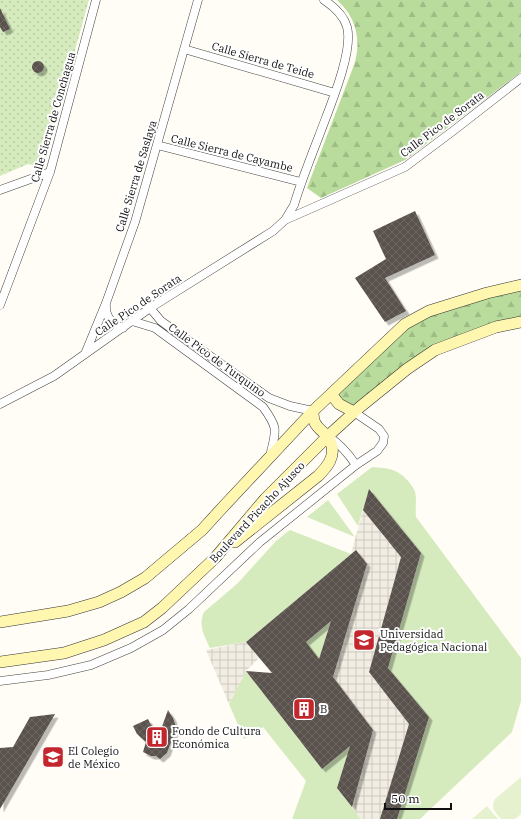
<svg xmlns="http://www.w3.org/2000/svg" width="521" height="819" font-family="'IBM Plex Serif',serif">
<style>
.grass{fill:#d5ebbd}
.forest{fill:url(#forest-firs)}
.park{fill:url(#park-dots)}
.pitch{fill:#e6f2cf}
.plaza{fill:url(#plaza-grid)}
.building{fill:url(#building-cross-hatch);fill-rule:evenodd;filter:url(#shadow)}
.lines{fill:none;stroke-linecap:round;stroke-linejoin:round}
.minor-casing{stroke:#444;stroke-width:9}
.secondary-casing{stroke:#333;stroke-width:12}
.minor{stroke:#fff;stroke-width:8}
.secondary{stroke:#fff6b0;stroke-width:11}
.labels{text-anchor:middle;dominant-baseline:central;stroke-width:4;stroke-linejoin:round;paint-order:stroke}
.street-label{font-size:11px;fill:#111;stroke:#fff}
.poi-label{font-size:11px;fill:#111;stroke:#fff;text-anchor:start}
</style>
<defs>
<pattern id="forest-firs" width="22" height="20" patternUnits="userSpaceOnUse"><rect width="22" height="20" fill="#b9dc9c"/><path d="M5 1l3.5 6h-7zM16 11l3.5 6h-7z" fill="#9ebc85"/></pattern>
<pattern id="park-dots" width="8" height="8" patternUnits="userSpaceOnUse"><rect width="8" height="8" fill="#d5ebbd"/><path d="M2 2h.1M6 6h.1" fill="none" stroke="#b6c8a1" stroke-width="1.8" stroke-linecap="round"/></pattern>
<pattern id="plaza-grid" width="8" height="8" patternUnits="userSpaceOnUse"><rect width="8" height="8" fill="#f1ede2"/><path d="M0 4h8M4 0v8" fill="none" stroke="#cecac1"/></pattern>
<pattern id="building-cross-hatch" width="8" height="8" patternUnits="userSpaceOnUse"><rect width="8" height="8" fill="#5a524d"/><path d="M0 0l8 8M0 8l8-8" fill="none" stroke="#6d6662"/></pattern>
<filter id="shadow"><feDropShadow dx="3.5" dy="3.5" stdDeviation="0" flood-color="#0004"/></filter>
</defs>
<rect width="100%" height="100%" fill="#fffdf5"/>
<!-- grass -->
<path class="grass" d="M 372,467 C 388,468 398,469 409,482 C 411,485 414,488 415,492 C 417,500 415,509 416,517 L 521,658 L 521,701 L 512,732 L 420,819 L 397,819 L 429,717 L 388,668 L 421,553 L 369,489 L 358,526 L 337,494 Z
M 328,500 L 355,537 L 307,517 Z
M 290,530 L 351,554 L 246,642 L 210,648 C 204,635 198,626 204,612 L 238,583 L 276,541 Z
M 331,621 L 319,659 L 306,642 Z
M 246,671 L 322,769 L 350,746 L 337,788 L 361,819 L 292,819 L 306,781 L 263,727 L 244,739 L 229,704 Z"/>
<!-- forest -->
<path class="forest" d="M 337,0 L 521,0 L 521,72 L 405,160 L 321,198 L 307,188 L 354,65 C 362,40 356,17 337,0 Z
M 521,286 L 521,321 L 434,349 L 353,410 L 334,392 L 406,326 L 429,312 Z"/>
<!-- park -->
<path class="park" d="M 0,0 L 89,0 L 42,168 L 28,164 L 0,176 Z"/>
<!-- pitch -->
<path class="pitch" d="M 521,777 L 521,814 L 515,819 L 501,819 C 495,812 490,808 495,799 Z
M 487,806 L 498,819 L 472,819 Z"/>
<!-- plaza -->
<path class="plaza" d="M 363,510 L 401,557 L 369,672 L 409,724 L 380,819 L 361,819 L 352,807 L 373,730 L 333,677 L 367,564 L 356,550 L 351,554 Z
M 246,642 L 259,658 L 246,671 L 229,704 L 206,650 Z"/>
<!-- building -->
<path class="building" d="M 0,8 L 10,29 L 3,32 L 0,27 Z
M32 67a6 6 0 1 1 12 0a6 6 0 1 1-12 0Z
M 415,211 L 435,255 L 385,278 L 406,311 L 385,322 L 355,278 L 386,259 L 373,231 Z
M 369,489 L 421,553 L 388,668 L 429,717 L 397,819 L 380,819 L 409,724 L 369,672 L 401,557 L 363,510 Z
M 356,550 L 367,564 L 333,677 L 373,730 L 352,807 L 337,788 L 350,746 L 322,769 L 246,671 L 272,673 L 246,642 ZM 331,621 L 319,659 L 306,642 Z
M 168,710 L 173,718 L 176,727 L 175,731 L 167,753 L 160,759 L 156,756 L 151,756 L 143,752 L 146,742 L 137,734 L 133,726 L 148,719 L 151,725 L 160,732 Z
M 55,714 L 0,809 L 0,748 L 13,747 L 30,717 Z"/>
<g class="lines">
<!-- minor casing -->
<g class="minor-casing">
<path id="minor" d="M 184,49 L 335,93
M 157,145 L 301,182
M 0,190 L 50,172
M 285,220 L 294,205 C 301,182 310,159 319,136 C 328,111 354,52 347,27 C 344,16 333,6 324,0
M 106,304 C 105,316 111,324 123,328
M 0,305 L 50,172 L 96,0
M 150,308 L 161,321 L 269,398 L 290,406 L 313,411
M 132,321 L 155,328 L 263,407 C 279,429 276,430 270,456
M 85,354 L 106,303 L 135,222 L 198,0
M 0,404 L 54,376 L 150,308 L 273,231 L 285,220 L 405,167 L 453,131 L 521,78
M 328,436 C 340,444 348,453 356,465
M 0,681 L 48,675 L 91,665 L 131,648 L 163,630 L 189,609 L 260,542 L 356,465 L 377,451 L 383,443 L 384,436 L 379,429 L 354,412"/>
</g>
<!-- secondary casing -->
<g class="secondary-casing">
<path id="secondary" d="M 331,394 L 339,404 L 354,412
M 235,542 L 318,476 C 327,467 336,457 331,443 C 329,440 329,437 326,435 C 317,426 313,425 313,411
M 0,622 L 68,611 L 99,602 L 121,592 L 145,578 L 202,530 L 223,507 L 313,411 L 405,324 L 429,311 L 487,293 L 521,285
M 0,662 L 64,653 L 104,640 L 144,622 L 162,608 L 215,558 L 265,499 L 328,436 L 360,407 L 407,369 L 435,350 L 496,327 L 521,322"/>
</g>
<!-- minor -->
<use href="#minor" class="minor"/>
<!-- secondary -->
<use href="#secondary" class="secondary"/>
</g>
<!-- icons -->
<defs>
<g id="university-square" transform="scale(1.15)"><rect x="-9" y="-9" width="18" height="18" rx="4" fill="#c4262e" stroke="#fff"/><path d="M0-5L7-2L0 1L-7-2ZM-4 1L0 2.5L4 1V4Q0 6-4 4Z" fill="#fff"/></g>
<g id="building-square" transform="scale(1.15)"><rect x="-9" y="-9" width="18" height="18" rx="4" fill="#c4262e" stroke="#fff"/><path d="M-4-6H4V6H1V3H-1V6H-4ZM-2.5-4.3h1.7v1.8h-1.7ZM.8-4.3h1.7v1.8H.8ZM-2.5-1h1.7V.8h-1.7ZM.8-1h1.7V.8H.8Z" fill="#fff"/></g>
</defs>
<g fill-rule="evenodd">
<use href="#university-square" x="364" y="640"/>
<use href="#building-square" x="304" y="709"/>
<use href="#building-square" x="157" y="737"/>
<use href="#university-square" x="53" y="757"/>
</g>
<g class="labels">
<!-- street labels -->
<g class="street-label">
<text transform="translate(263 60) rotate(16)">Calle Sierra de Teide</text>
<text transform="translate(53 117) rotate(-74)">Calle Sierra de Conchagua</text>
<text transform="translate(442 124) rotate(-37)">Calle Pico de Sorata</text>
<text transform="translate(232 153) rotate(14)">Calle Sierra de Cayambe</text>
<text transform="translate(136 176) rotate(-73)">Calle Sierra de Saslaya</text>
<text transform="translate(138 305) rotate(-34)">Calle Pico de Sorata</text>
<text transform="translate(217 360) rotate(36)">Calle Pico de Turquino</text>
<text transform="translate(257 512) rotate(-47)">Boulevard Picacho Ajusco</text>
</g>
<!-- poi labels -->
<g class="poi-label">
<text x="380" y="634">Universidad<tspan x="380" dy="13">Pedagógica Nacional</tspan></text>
<text x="320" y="709">B</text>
<text x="172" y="731">Fondo de Cultura<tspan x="172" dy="13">Económica</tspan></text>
<text x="68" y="751">El Colegio<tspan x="68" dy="13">de México</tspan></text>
</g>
</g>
<!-- scale -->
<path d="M385 803v6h66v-6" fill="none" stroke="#111111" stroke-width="2"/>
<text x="391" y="803" font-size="12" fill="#111111" stroke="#ffffff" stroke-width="3" paint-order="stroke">50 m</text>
</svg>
